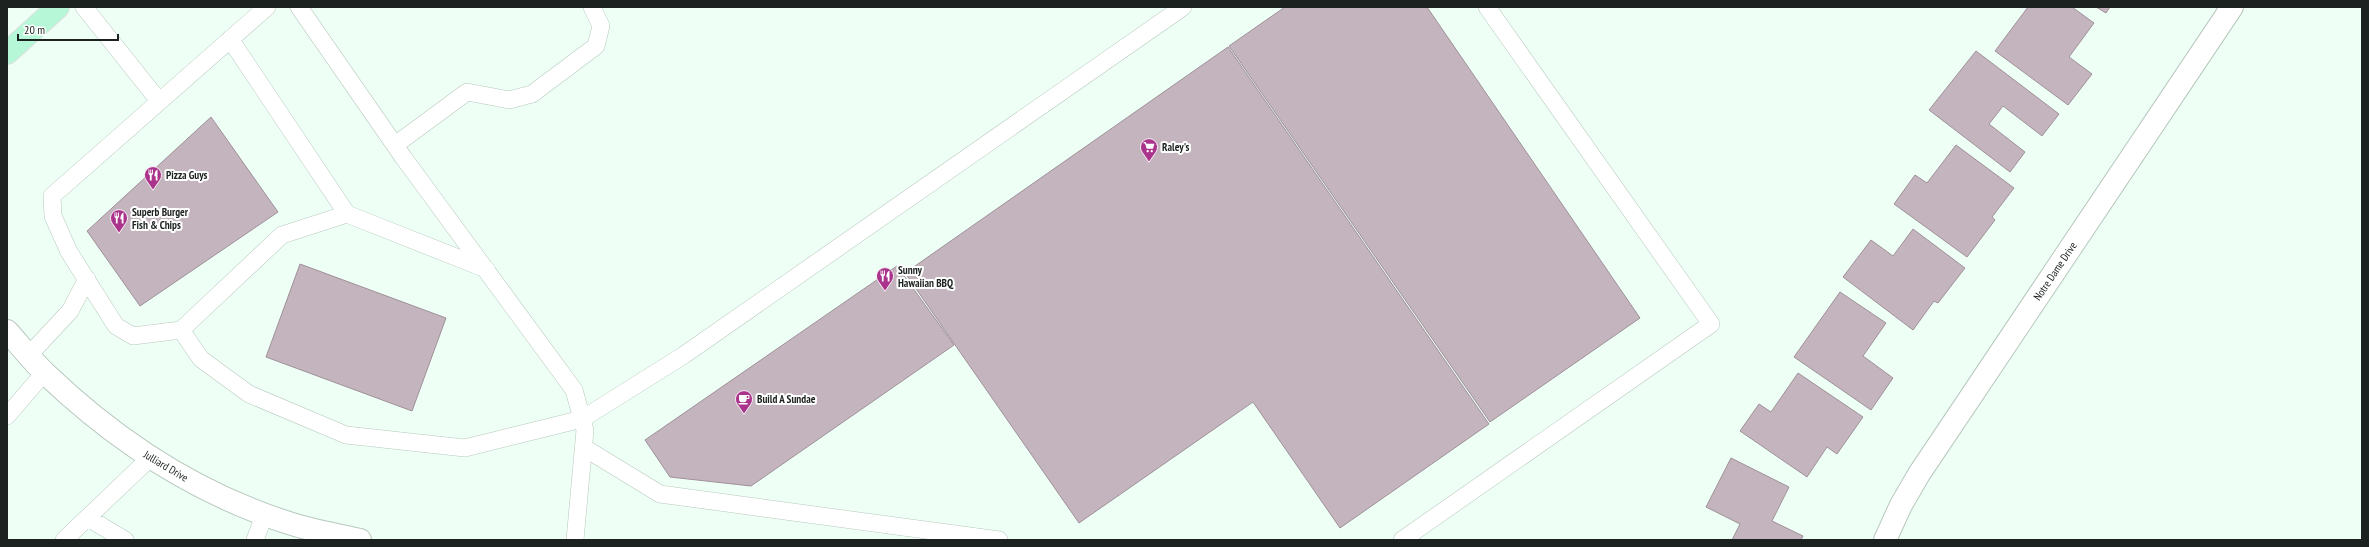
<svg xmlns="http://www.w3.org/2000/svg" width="2369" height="547" font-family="'PT Sans Narrow',sans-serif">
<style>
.building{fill:#c4b4be;stroke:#9f909a}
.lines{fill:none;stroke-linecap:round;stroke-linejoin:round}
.service-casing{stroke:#b8c8bf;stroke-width:18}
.tertiary-casing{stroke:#b8c8bf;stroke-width:24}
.primary-casing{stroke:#dfe0e0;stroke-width:24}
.service{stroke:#fff;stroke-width:17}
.tertiary{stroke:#fff;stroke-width:22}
.primary{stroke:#b5f7d7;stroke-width:22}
.labels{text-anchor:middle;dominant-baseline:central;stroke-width:4;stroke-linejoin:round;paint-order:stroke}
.poi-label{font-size:11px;font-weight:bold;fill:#1c221f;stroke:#fff;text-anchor:start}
.street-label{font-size:11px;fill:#1c221f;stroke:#fff}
</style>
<rect width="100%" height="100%" fill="#eefff5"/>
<!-- building -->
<path class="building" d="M 1285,7 L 1427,7 L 1640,318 L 1490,422 L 1229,46 Z
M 2028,7 L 2072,7 L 2094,23 L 2069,57 L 2092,74 L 2068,105 L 1995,51 Z
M 2096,7 L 2110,7 L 2106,13 Z
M 1228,47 L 1489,424 L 1340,528 L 1253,402 L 1079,523 L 905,273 Z
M 1976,51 L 2059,114 L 2042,136 L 2003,106 L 1989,124 L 2025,152 L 2010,172 L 1929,110 Z
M 211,117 L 278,212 L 140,306 L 87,231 Z
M 1956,145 L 2014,188 L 1992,217 L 1995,220 L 1967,257 L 1894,204 L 1915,175 L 1927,183 Z
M 1913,229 L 1965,268 L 1938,303 L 1934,301 L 1913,330 L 1843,277 L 1871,240 L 1893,256 Z
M 300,264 L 446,318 L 412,411 L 266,357 Z
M 897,266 L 954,345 L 751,486 L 670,477 L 645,440 Z
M 1840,292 L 1886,323 L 1863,356 L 1893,378 L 1871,410 L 1794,357 Z
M 1798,373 L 1863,417 L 1837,454 L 1827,447 L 1807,477 L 1740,431 L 1759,404 L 1771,412 Z
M 1731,458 L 1789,487 L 1772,521 L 1803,536 L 1801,540 L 1732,540 L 1740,524 L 1706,507 Z"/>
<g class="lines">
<!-- service casing -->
<g class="service-casing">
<path id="service" d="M 84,7 L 159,101
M 267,7 L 52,196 L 53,216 L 69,252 L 116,326 L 133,336 L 181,330 L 282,235 L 347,214 L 486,269
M 299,7 L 403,157 L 574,390 L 585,430 L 575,540
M 230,39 L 347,214
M 395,145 L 467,92 L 509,100 L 532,94 L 596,46 L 601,26 L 592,7
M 181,330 L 201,359 L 249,394 L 346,435 L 465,448 L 582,419 L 684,355 L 1183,7
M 29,355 L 70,311 L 87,279
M 7,416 L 44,373
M 583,447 L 660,494 L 999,540
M 88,518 L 125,540
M 64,540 L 150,458
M 255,540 L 265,513
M 1402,540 L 1711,324 L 1487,7"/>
</g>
<!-- tertiary casing -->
<g class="tertiary-casing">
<path id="tertiary" d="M 7,331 C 20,345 32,361 46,374 C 116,441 199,495 292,524 C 314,531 338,535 360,540
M 1885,540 L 1901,505 L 1919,474 L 2232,7"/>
</g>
<!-- primary casing -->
<g class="primary-casing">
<path id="primary" d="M 7,53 L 58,7"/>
</g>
<!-- service -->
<use href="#service" class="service"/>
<!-- tertiary -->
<use href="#tertiary" class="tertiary"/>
<!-- primary -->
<use href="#primary" class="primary"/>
</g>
<!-- icons -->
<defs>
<g id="supermarket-pin" transform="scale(0.9)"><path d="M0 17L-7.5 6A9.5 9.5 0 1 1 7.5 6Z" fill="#aa348c" stroke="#fff"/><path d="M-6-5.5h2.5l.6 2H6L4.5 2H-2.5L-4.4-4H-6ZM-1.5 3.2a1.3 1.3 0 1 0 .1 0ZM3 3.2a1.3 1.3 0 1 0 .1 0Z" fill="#fff"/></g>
<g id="restaurant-pin" transform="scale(0.9)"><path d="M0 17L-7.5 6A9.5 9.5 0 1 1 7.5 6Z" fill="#aa348c" stroke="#fff"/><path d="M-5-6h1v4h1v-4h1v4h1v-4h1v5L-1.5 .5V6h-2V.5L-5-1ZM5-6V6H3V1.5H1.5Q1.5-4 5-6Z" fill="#fff"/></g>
<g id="cafe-pin" transform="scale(0.9)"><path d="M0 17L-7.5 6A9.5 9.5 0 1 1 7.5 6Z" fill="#aa348c" stroke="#fff"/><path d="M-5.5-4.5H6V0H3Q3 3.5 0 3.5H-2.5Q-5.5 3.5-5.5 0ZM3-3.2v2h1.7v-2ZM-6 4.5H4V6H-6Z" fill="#fff"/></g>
</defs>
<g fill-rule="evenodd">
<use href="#supermarket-pin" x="1149" y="147"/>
<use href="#restaurant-pin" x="153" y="175"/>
<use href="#restaurant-pin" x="119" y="218"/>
<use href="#restaurant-pin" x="885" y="276"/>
<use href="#cafe-pin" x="744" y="399"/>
</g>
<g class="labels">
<!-- poi labels -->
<g class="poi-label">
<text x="1162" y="147">Raley's</text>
<text x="166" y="175">Pizza Guys</text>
<text x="132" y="212">Superb Burger<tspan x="132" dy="13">Fish &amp; Chips</tspan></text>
<text x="898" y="270">Sunny<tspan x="898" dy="13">Hawaiian BBQ</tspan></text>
<text x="757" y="399">Build A Sundae</text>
</g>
<!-- street labels -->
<g class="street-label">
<text transform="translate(2055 271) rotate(-56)">Notre Dame Drive</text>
<text transform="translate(166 466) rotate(31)">Julliard Drive</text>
</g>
</g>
<!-- border -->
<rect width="2369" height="547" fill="none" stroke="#1c221f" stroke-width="16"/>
<!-- scale -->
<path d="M18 34v6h100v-6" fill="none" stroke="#1c221f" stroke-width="2"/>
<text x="24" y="34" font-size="12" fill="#1c221f" stroke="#ffffff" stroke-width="3" paint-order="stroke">20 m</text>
</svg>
